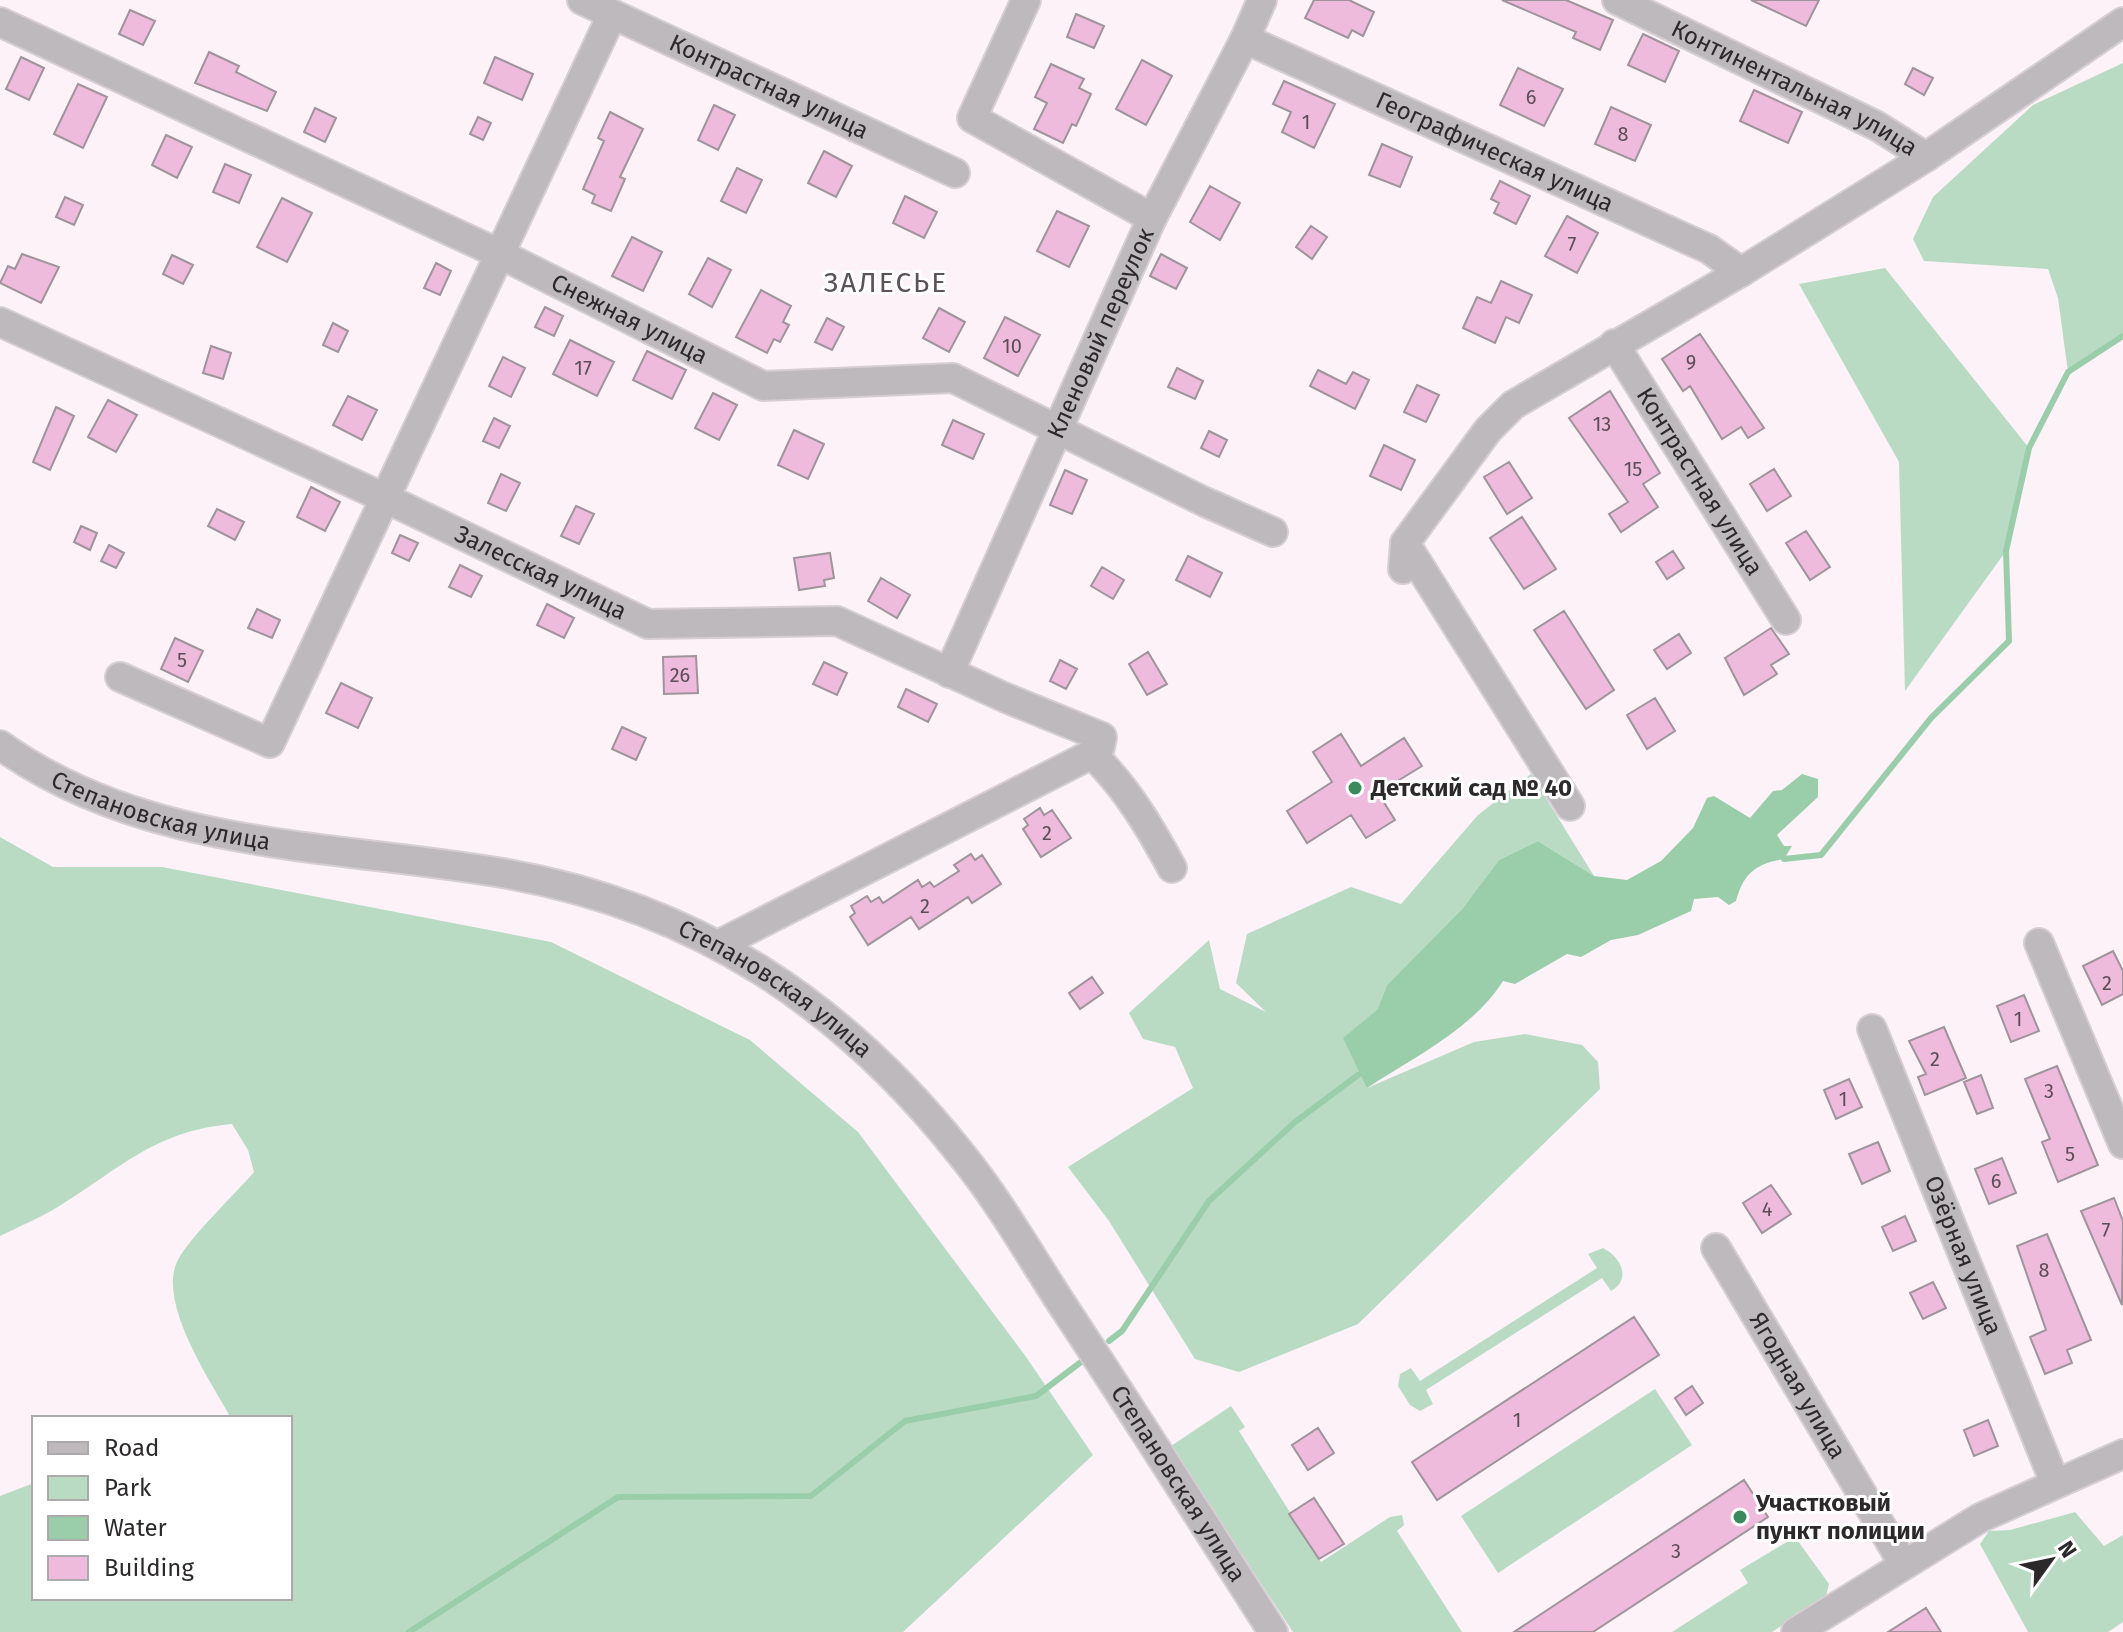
<svg xmlns="http://www.w3.org/2000/svg" width="2123" height="1632" font-family="'Fira Sans',sans-serif">
<style>
.green{fill:#b9dbc4}
.water{fill:#9aceab}
.lines{fill:none;stroke-linecap:round;stroke-linejoin:round}
.stream{stroke:#9aceab;stroke-width:6}
.building{fill:#eebbdc;stroke:#9e949a;stroke-width:2}
.minor-casing{stroke:#d7ced3;stroke-width:32}
.minor{stroke:#bdb9bc;stroke-width:28}
.poi-dot{fill:#3a8b5b;stroke:#fff;stroke-width:3}
.labels{text-anchor:middle;dominant-baseline:central;stroke-width:6;stroke-linejoin:round;paint-order:stroke}
.number-label{font-size:20px;fill:#5c4e57}
.street-label{font-size:24px;fill:#2c292b;stroke:#fff}
.poi-label{font-size:24px;font-weight:bold;fill:#2c292b;stroke:#fff;text-anchor:start}
.quarter-label{font-size:28px;letter-spacing:2px;fill:#5c5359;stroke:#fff}
</style>
<rect width="100%" height="100%" fill="#fcf2f8"/>
<!-- green -->
<path class="green" d="M 2123,63 L 2123,336 L 2068,372 L 2058,298 L 2048,269 L 1924,261 L 1913,239 L 1933,197 L 2033,105 Z
M 1885,268 L 2029,448 L 2006,551 L 1905,691 L 1899,462 L 1799,284 Z
M 1531,774 L 1594,876 L 1538,841 L 1499,860 L 1462,909 L 1387,985 L 1377,1010 L 1367,1088 L 1474,1042 L 1525,1034 L 1582,1045 L 1598,1062 L 1600,1089 L 1358,1324 L 1239,1372 L 1195,1359 L 1109,1221 L 1068,1167 L 1193,1088 L 1175,1047 L 1143,1039 L 1129,1013 L 1209,940 L 1220,989 L 1266,1012 L 1236,983 L 1247,934 L 1351,887 L 1401,904 L 1478,815 Z
M 0,837 L 53,867 L 162,867 L 551,942 L 750,1040 L 858,1132 L 1024,1354 L 1093,1455 L 903,1632 L 0,1632 L 0,1496 L 34,1483 L 34,1598 L 290,1598 L 290,1418 L 231,1418 C 211,1382 156,1301 178,1260 C 189,1238 236,1193 254,1172 L 248,1150 L 232,1124 C 153,1131 119,1170 56,1208 C 38,1219 18,1227 0,1236 Z
M 1603,1248 C 1621,1257 1632,1279 1611,1291 L 1602,1278 L 1426,1390 L 1433,1404 L 1420,1411 L 1410,1405 L 1398,1386 L 1400,1374 L 1411,1368 L 1420,1381 L 1597,1268 L 1588,1254 Z
M 1655,1389 L 1692,1445 L 1498,1573 L 1461,1516 Z
M 1231,1406 L 1245,1427 L 1239,1431 L 1321,1562 L 1390,1517 L 1402,1515 L 1404,1525 L 1397,1531 L 1462,1632 L 1293,1632 L 1171,1446 Z
M 2075,1512 L 2104,1546 L 2123,1535 L 2123,1622 L 2108,1632 L 2028,1632 L 1980,1544 L 1989,1531 L 2010,1530 Z
M 1795,1537 L 1829,1584 L 1826,1596 L 1772,1632 L 1672,1632 L 1748,1583 L 1740,1570 Z"/>
<!-- water -->
<path class="water" d="M 1802,774 L 1818,779 L 1818,797 L 1777,835 L 1784,846 L 1792,846 L 1784,859 C 1756,863 1743,874 1736,901 L 1729,905 L 1718,897 L 1694,899 L 1691,911 L 1638,935 L 1611,940 L 1581,957 L 1567,954 L 1515,984 L 1503,981 C 1473,1029 1414,1057 1367,1088 L 1343,1038 L 1377,1010 L 1387,985 L 1462,909 L 1499,860 L 1538,841 L 1594,876 L 1627,880 L 1661,861 L 1693,828 L 1707,798 L 1714,796 L 1750,818 L 1773,791 L 1782,790 Z"/>
<g class="lines">
<!-- stream -->
<path class="stream" d="M 1784,859 L 1821,855 L 1931,718 L 2009,641 L 2006,551 L 2029,448 L 2068,372 L 2123,336
M 1109,1341 L 1122,1331 L 1209,1201 L 1295,1122 L 1358,1075
M 409,1632 L 618,1497 L 811,1496 L 905,1421 L 1036,1396 L 1081,1362"/>
</g>
<!-- building -->
<path class="building" d="M 1314,0 L 1349,0 L 1374,12 L 1363,36 L 1352,30 L 1348,38 L 1305,18 Z
M 1502,0 L 1566,0 L 1613,20 L 1600,50 L 1573,38 L 1576,32 Z
M 1751,0 L 1819,0 L 1806,26 Z
M 130,10 L 155,21 L 143,45 L 119,34 Z
M 1076,14 L 1104,26 L 1094,48 L 1067,37 Z
M 1643,34 L 1679,51 L 1665,82 L 1628,65 Z
M 209,52 L 239,66 L 236,72 L 276,92 L 267,111 L 195,83 Z
M 21,57 L 44,68 L 29,100 L 6,89 Z
M 495,57 L 533,74 L 522,100 L 484,83 Z
M 1142,60 L 1172,76 L 1146,125 L 1116,109 Z
M 1051,64 L 1084,79 L 1079,88 L 1091,94 L 1076,126 L 1072,124 L 1063,143 L 1034,129 L 1047,103 L 1035,97 Z
M 1518,68 L 1563,89 L 1544,126 L 1500,105 Z
M 1913,68 L 1933,78 L 1924,95 L 1905,84 Z
M 1284,81 L 1335,104 L 1314,148 L 1282,132 L 1291,112 L 1273,104 Z
M 78,84 L 107,97 L 83,148 L 54,134 Z
M 1754,90 L 1802,112 L 1788,143 L 1740,121 Z
M 714,105 L 735,115 L 718,150 L 698,140 Z
M 1611,107 L 1651,125 L 1635,161 L 1595,144 Z
M 315,108 L 336,118 L 325,142 L 304,132 Z
M 610,112 L 643,129 L 620,177 L 625,179 L 611,211 L 592,203 L 595,195 L 583,189 L 604,141 L 598,138 Z
M 478,117 L 491,123 L 483,140 L 470,134 Z
M 166,135 L 192,147 L 177,178 L 152,165 Z
M 1382,144 L 1412,157 L 1400,187 L 1369,175 Z
M 824,151 L 852,166 L 836,197 L 808,183 Z
M 225,164 L 251,175 L 239,203 L 213,192 Z
M 737,168 L 762,180 L 746,213 L 721,201 Z
M 1500,181 L 1530,196 L 1516,224 L 1494,213 L 1499,203 L 1491,199 Z
M 1210,186 L 1240,203 L 1220,240 L 1190,222 Z
M 905,196 L 937,212 L 924,238 L 893,223 Z
M 65,197 L 83,205 L 74,225 L 56,217 Z
M 282,198 L 312,213 L 287,262 L 257,247 Z
M 1057,211 L 1089,226 L 1069,267 L 1037,251 Z
M 1567,216 L 1598,233 L 1577,273 L 1545,256 Z
M 1311,226 L 1327,237 L 1312,259 L 1296,247 Z
M 632,237 L 662,252 L 643,291 L 612,276 Z
M 22,254 L 59,267 L 41,303 L 0,283 L 8,266 L 15,269 Z
M 1161,254 L 1187,268 L 1176,289 L 1150,276 Z
M 172,255 L 193,265 L 183,284 L 163,274 Z
M 708,258 L 731,270 L 712,307 L 689,294 Z
M 436,263 L 451,271 L 440,295 L 424,288 Z
M 1501,281 L 1532,295 L 1519,323 L 1506,317 L 1495,343 L 1463,328 L 1477,297 L 1491,303 Z
M 761,290 L 791,306 L 783,322 L 789,325 L 780,342 L 774,339 L 767,353 L 736,337 Z
M 545,307 L 563,316 L 554,336 L 535,327 Z
M 939,308 L 965,322 L 949,352 L 923,338 Z
M 1005,317 L 1040,335 L 1018,376 L 984,358 Z
M 827,318 L 844,327 L 832,350 L 815,342 Z
M 333,323 L 348,331 L 338,352 L 323,345 Z
M 1700,334 L 1764,428 L 1748,438 L 1741,427 L 1722,439 L 1690,386 L 1683,391 L 1662,359 Z
M 570,340 L 614,362 L 597,396 L 553,374 Z
M 211,346 L 231,353 L 223,379 L 203,373 Z
M 647,351 L 686,370 L 672,399 L 633,380 Z
M 503,357 L 525,368 L 511,397 L 489,386 Z
M 1177,368 L 1203,381 L 1195,399 L 1168,387 Z
M 1318,370 L 1346,384 L 1353,372 L 1369,380 L 1355,409 L 1310,386 Z
M 1417,385 L 1439,395 L 1426,422 L 1404,412 Z
M 1610,391 L 1660,473 L 1643,484 L 1658,507 L 1621,532 L 1609,514 L 1628,502 L 1569,418 Z
M 713,393 L 737,405 L 719,440 L 695,428 Z
M 348,396 L 377,410 L 362,440 L 333,425 Z
M 108,400 L 137,415 L 116,452 L 88,437 Z
M 56,407 L 74,416 L 50,470 L 33,462 Z
M 494,418 L 510,426 L 499,448 L 483,441 Z
M 953,420 L 984,434 L 973,459 L 942,445 Z
M 794,430 L 824,444 L 808,479 L 778,465 Z
M 1209,431 L 1227,440 L 1219,457 L 1201,448 Z
M 1384,445 L 1415,460 L 1401,490 L 1370,476 Z
M 1509,462 L 1532,498 L 1507,514 L 1484,477 Z
M 1774,469 L 1791,496 L 1767,511 L 1750,484 Z
M 1065,470 L 1087,480 L 1072,514 L 1050,505 Z
M 501,474 L 520,483 L 506,511 L 488,503 Z
M 311,487 L 340,502 L 325,531 L 297,517 Z
M 576,506 L 594,514 L 579,544 L 561,536 Z
M 217,509 L 244,522 L 235,540 L 208,526 Z
M 1522,517 L 1556,569 L 1524,589 L 1490,538 Z
M 81,526 L 97,533 L 90,550 L 74,542 Z
M 1806,531 L 1830,567 L 1810,580 L 1786,543 Z
M 400,535 L 418,543 L 409,561 L 392,553 Z
M 109,545 L 124,553 L 116,568 L 101,561 Z
M 1673,551 L 1684,568 L 1667,579 L 1656,562 Z
M 830,553 L 834,578 L 824,580 L 825,586 L 799,590 L 794,558 Z
M 1188,556 L 1222,573 L 1210,597 L 1176,580 Z
M 460,565 L 482,576 L 471,597 L 449,587 Z
M 1102,567 L 1124,580 L 1113,599 L 1091,586 Z
M 881,578 L 910,595 L 897,618 L 868,601 Z
M 547,604 L 574,618 L 564,638 L 537,625 Z
M 257,609 L 280,620 L 272,638 L 248,628 Z
M 1564,611 L 1614,690 L 1586,709 L 1534,630 Z
M 1771,628 L 1789,654 L 1771,665 L 1777,674 L 1744,695 L 1725,658 Z
M 1679,634 L 1691,653 L 1667,669 L 1654,650 Z
M 175,638 L 203,651 L 188,682 L 161,669 Z
M 1148,652 L 1167,684 L 1147,695 L 1129,664 Z
M 696,656 L 698,693 L 664,694 L 663,657 Z
M 1060,660 L 1077,669 L 1066,689 L 1050,681 Z
M 824,662 L 847,673 L 837,695 L 813,684 Z
M 341,683 L 372,698 L 358,728 L 326,713 Z
M 906,689 L 937,704 L 928,722 L 898,707 Z
M 1655,698 L 1675,731 L 1647,749 L 1627,715 Z
M 622,727 L 646,738 L 636,760 L 612,749 Z
M 1341,734 L 1361,766 L 1404,738 L 1422,766 L 1378,793 L 1395,820 L 1366,838 L 1351,815 L 1307,843 L 1287,811 L 1332,782 L 1313,752 Z
M 1040,808 L 1044,815 L 1052,810 L 1071,838 L 1041,857 L 1023,829 L 1028,825 L 1024,819 Z
M 971,854 L 975,860 L 982,855 L 1001,884 L 972,903 L 968,897 L 919,929 L 911,917 L 868,945 L 850,917 L 855,913 L 851,906 L 867,896 L 871,902 L 879,897 L 883,903 L 918,880 L 922,887 L 930,882 L 934,887 L 959,871 L 954,865 Z
M 2113,951 L 2123,971 L 2123,994 L 2102,1005 L 2083,966 Z
M 1092,977 L 1103,993 L 1080,1009 L 1069,993 Z
M 2024,995 L 2039,1031 L 2011,1042 L 1997,1006 Z
M 1944,1027 L 1966,1078 L 1925,1095 L 1918,1077 L 1926,1074 L 1909,1041 Z
M 2057,1066 L 2098,1165 L 2058,1182 L 2042,1142 L 2050,1139 L 2025,1079 Z
M 1981,1075 L 1993,1108 L 1977,1114 L 1964,1082 Z
M 1849,1079 L 1862,1107 L 1836,1119 L 1824,1090 Z
M 1878,1142 L 1890,1171 L 1862,1184 L 1849,1154 Z
M 2002,1158 L 2016,1193 L 1989,1204 L 1975,1169 Z
M 1771,1185 L 1791,1214 L 1762,1233 L 1743,1203 Z
M 2114,1198 L 2123,1221 L 2122,1305 L 2081,1211 Z
M 1905,1216 L 1916,1241 L 1893,1251 L 1882,1227 Z
M 2047,1234 L 2091,1340 L 2067,1350 L 2072,1363 L 2045,1374 L 2030,1337 L 2046,1330 L 2017,1246 Z
M 1933,1282 L 1946,1308 L 1923,1319 L 1910,1293 Z
M 1634,1317 L 1659,1355 L 1437,1500 L 1412,1462 Z
M 1692,1386 L 1703,1403 L 1686,1415 L 1675,1398 Z
M 1988,1420 L 1998,1446 L 1974,1456 L 1964,1430 Z
M 1318,1428 L 1334,1453 L 1308,1470 L 1292,1445 Z
M 1744,1480 L 1768,1517 L 1593,1632 L 1514,1632 Z
M 1314,1498 L 1344,1544 L 1319,1559 L 1289,1514 Z
M 1926,1608 L 1941,1632 L 1888,1632 Z"/>
<g class="lines">
<!-- minor casing -->
<g class="minor-casing">
<g id="minor">
<path id="s1" d="M 582,0 L 955,173"/>
<path d="M 1026,0 L 972,118 L 1152,218"/>
<path id="s2" d="M 1617,0 L 1877,126 L 1926,157"/>
<path id="s3" d="M 0,22 L 502,255 L 763,386 L 953,378 L 1205,502 L 1273,532"/>
<path id="s4" d="M 1245,39 L 1709,249 L 1741,272"/>
<path id="s5" d="M 0,322 L 385,498 L 648,624 L 837,621 L 1006,698 L 1102,737 L 1100,747 L 1092,754"/>
<path id="s6" d="M 1614,344 L 1786,620"/>
<path d="M 1405,543 L 1570,806"/>
<path d="M 1403,569 L 1405,543 L 1488,430 L 1513,405 L 1741,272 L 1926,157 L 2123,22"/>
<path id="s7" d="M 949,673 L 1152,218 L 1245,39 L 1262,0"/>
<path d="M 120,677 L 270,743 L 612,15"/>
<path id="s8" d="M 0,745 C 147,851 337,844 508,874 C 698,908 842,1004 961,1154 C 1001,1203 1032,1259 1067,1312 C 1137,1418 1205,1525 1273,1632"/>
<path d="M 2039,943 L 2123,1144"/>
<path d="M 718,945 L 1092,754 C 1126,787 1150,827 1172,868"/>
<path id="s9" d="M 1872,1029 L 2055,1483"/>
<path id="s10" d="M 1716,1248 L 1903,1563"/>
<path d="M 1796,1632 L 1980,1518 L 2123,1454"/>
</g>
</g>
<!-- minor -->
<use href="#minor" class="minor"/>
</g>
<!-- markers -->
<g class="poi-dot">
<circle cx="1355" cy="788" r="8"/>
<circle cx="1740" cy="1517" r="8"/>
</g>
<g class="labels">
<!-- number labels -->
<g class="number-label">
<text x="1531" y="97">6</text>
<text x="1306" y="122">1</text>
<text x="1623" y="134">8</text>
<text x="1572" y="244">7</text>
<text x="1012" y="346">10</text>
<text x="1691" y="362">9</text>
<text x="583" y="368">17</text>
<text x="1602" y="424">13</text>
<text x="1633" y="469">15</text>
<text x="182" y="660">5</text>
<text x="680" y="675">26</text>
<text x="1047" y="833">2</text>
<text x="925" y="906">2</text>
<text x="2107" y="983">2</text>
<text x="2018" y="1019">1</text>
<text x="1935" y="1059">2</text>
<text x="2049" y="1091">3</text>
<text x="1843" y="1099">1</text>
<text x="2070" y="1154">5</text>
<text x="1996" y="1181">6</text>
<text x="1767" y="1209">4</text>
<text x="2106" y="1230">7</text>
<text x="2044" y="1270">8</text>
<text x="1517" y="1420">1</text>
<text x="1676" y="1551">3</text>
</g>
<!-- street labels -->
<g class="street-label">
<text stroke="none"><textPath href="#s1" startOffset="206">Контрастная улица</textPath></text>
<text stroke="none"><textPath href="#s2" startOffset="198">Континентальная улица</textPath></text>
<text stroke="none"><textPath href="#s4" startOffset="274">Географическая улица</textPath></text>
<text stroke="none"><textPath href="#s3" startOffset="696">Снежная улица</textPath></text>
<text stroke="none"><textPath href="#s7" startOffset="372">Кленовый переулок</textPath></text>
<text stroke="none"><textPath href="#s6" startOffset="162">Контрастная улица</textPath></text>
<text stroke="none"><textPath href="#s5" startOffset="596">Залесская улица</textPath></text>
<text stroke="none"><textPath href="#s8" startOffset="176">Степановская улица</textPath></text>
<text stroke="none"><textPath href="#s8" startOffset="824">Степановская улица</textPath></text>
<text stroke="none"><textPath href="#s9" startOffset="244">Озёрная улица</textPath></text>
<text stroke="none"><textPath href="#s10" startOffset="160">Ягодная улица</textPath></text>
<text stroke="none"><textPath href="#s8" startOffset="1470">Степановская улица</textPath></text>
</g>
<!-- poi labels -->
<g class="poi-label">
<text x="1371" y="788">Детский сад № 40</text>
<text x="1756" y="1503">Участковый<tspan x="1756" dy="28">пункт полиции</tspan></text>
</g>
<!-- quarter labels -->
<g class="quarter-label">
<text x="886" y="282">ЗАЛЕСЬЕ</text>
</g>
</g>
<!-- legend -->
<rect x="32" y="1416" width="260" height="184" fill="#ffffff" stroke="#aba9aa" stroke-width="2"/>
<rect x="48" y="1442" width="40" height="12" fill="#bdb9bc" stroke="#aba9aa" stroke-width="2"/>
<text x="104" y="1456" font-size="24" fill="#2c292b">Road</text>
<rect x="48" y="1476" width="40" height="24" fill="#b9dbc4" stroke="#aba9aa" stroke-width="2"/>
<text x="104" y="1496" font-size="24" fill="#2c292b">Park</text>
<rect x="48" y="1516" width="40" height="24" fill="#9aceab" stroke="#aba9aa" stroke-width="2"/>
<text x="104" y="1536" font-size="24" fill="#2c292b">Water</text>
<rect x="48" y="1556" width="40" height="24" fill="#eebbdc" stroke="#aba9aa" stroke-width="2"/>
<text x="104" y="1576" font-size="24" fill="#2c292b">Building</text>
<!-- north arrow -->
<g transform="translate(2051 1560) rotate(57)" stroke="#ffffff" stroke-width="6" paint-order="stroke">
<path d="M0-6L14 30L0 20L-14 30Z" fill="#2c292b"/>
<text y="-12" font-size="22" font-weight="bold" text-anchor="middle" fill="#2c292b">N</text>
</g>
</svg>
